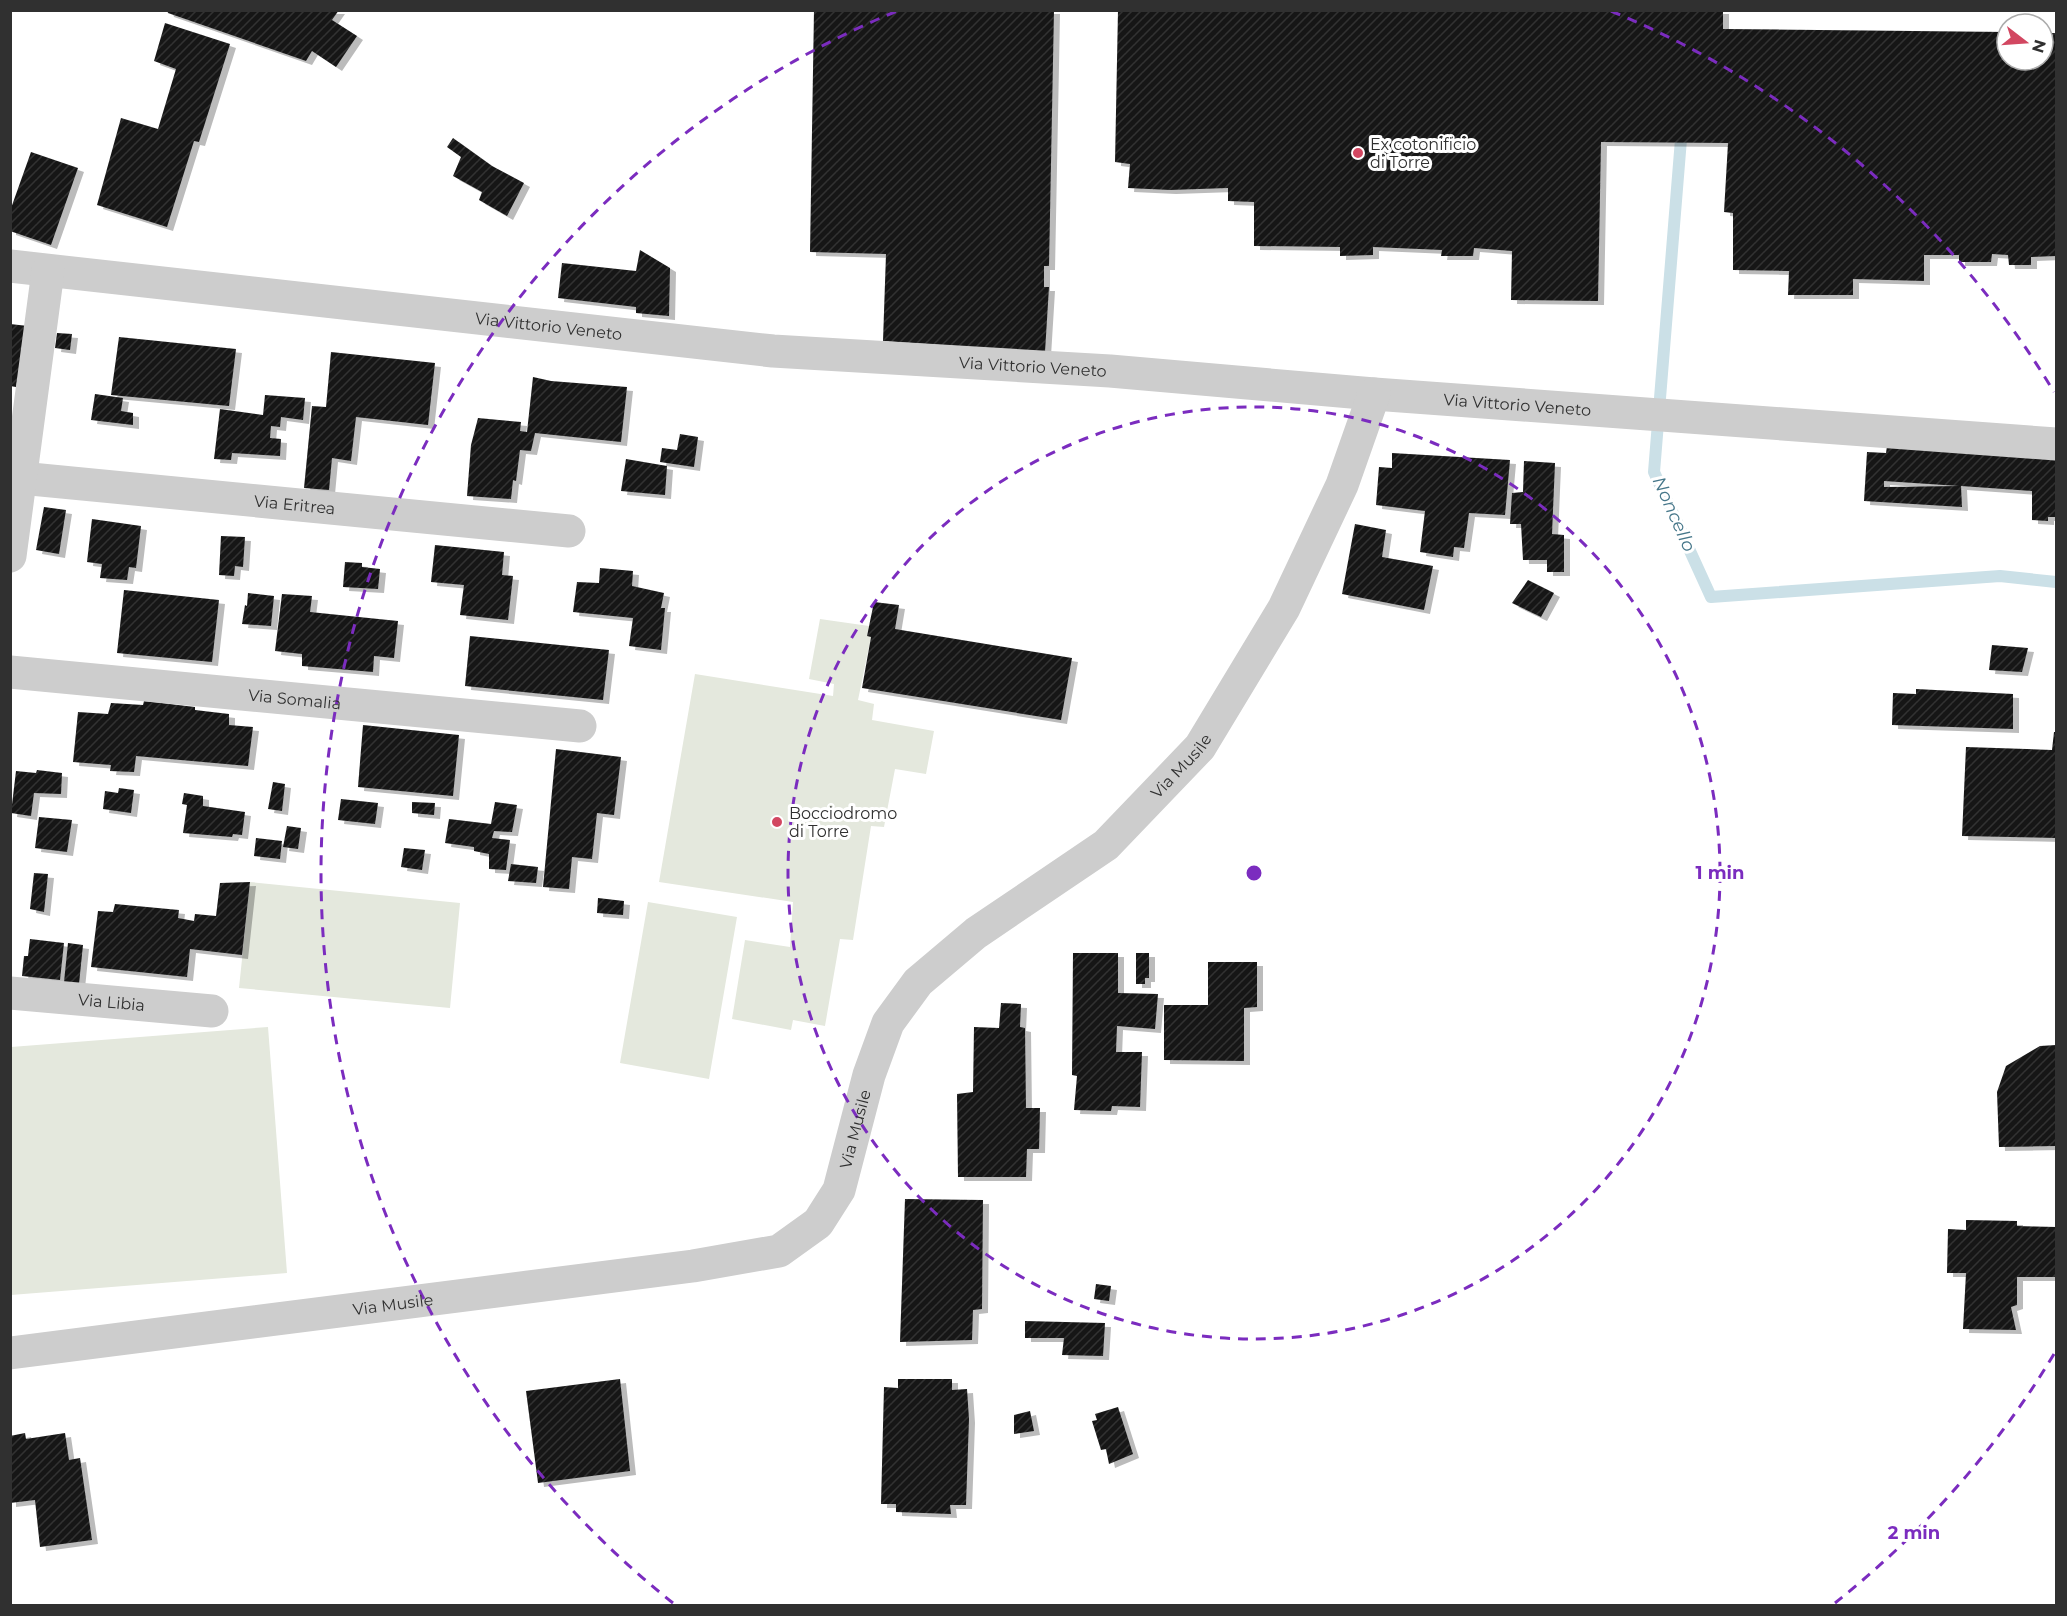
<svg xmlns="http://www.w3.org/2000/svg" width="2067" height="1616" font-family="Montserrat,sans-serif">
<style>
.pitch{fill:#e4e8dd}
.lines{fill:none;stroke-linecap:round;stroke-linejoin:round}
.stream{stroke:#cbe0e7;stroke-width:12}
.building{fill:url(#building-hatch);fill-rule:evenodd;filter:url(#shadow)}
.street{stroke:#cdcdcd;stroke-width:33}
.ring{fill:none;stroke:#7b2cbf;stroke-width:3;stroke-dasharray:10 8}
.poi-dot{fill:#d24761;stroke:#fff;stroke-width:2}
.labels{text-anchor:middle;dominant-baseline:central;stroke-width:6;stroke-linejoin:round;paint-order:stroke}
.poi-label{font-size:16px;fill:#303030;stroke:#fff;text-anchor:start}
.street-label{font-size:16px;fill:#303030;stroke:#fff}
.water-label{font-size:18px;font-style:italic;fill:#46778a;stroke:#fff}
.centre{fill:#7b2cbf;stroke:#fff;stroke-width:3}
.ring-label{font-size:18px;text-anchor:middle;font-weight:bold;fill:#7b2cbf;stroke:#fff;stroke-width:6;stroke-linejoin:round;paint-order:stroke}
</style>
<defs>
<pattern id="building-hatch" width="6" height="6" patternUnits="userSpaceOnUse" patternTransform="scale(1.5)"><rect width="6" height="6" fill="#171717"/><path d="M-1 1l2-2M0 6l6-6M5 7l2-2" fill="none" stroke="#303030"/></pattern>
<filter id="shadow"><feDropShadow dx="6" dy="4" stdDeviation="0" flood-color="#0004"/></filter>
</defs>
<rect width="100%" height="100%" fill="#fff"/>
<!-- pitch -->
<path class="pitch" d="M 820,619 L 869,626 L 867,635 L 871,637 L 858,700 L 874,704 L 872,720 L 934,731 L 926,774 L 895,769 L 884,827 L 871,826 L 853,940 L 840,939 L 825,1026 L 793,1020 L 791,1030 L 732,1019 L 745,940 L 790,947 L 793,902 L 659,882 L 695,674 L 833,696 L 834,684 L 809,679 Z
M 250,882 L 460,903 L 450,1008 L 239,988 Z
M 648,902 L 737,917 L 709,1079 L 620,1063 Z
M 268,1027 L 287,1273 L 11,1295 L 11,1047 Z"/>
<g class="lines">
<!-- stream -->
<path class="stream" d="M 1682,127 L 1654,472 L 1711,597 L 2000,576 L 2056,582"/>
</g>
<!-- building -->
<path class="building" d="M 167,10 L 339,10 L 332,20 L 357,36 L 336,67 L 312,51 L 306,61 L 168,13 Z
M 814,10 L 1054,10 L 1049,266 L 1044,266 L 1044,287 L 1049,287 L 1045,352 L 883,341 L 886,254 L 810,252 Z
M 1118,10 L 1723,10 L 1723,29 L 2007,32 L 2007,60 L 2043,60 L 2043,33 L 2056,33 L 2056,256 L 2031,257 L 2031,265 L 2009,265 L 2008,255 L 1992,254 L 1991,262 L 1959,262 L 1959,255 L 1924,255 L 1924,281 L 1853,279 L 1853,295 L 1788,295 L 1789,271 L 1733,270 L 1733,213 L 1724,212 L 1728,143 L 1601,142 L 1598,301 L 1511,300 L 1512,251 L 1474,248 L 1473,256 L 1441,256 L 1442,250 L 1373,247 L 1373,255 L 1340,256 L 1340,247 L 1254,246 L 1254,202 L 1228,201 L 1228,188 L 1170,190 L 1128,188 L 1130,164 L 1115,162 Z
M 165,23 L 230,44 L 199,142 L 194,141 L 167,227 L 97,205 L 121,118 L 158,129 L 176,69 L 154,61 Z
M 453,138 L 492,166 L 524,183 L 507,216 L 479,200 L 482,192 L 453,176 L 461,157 L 447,147 Z
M 31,152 L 78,168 L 51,245 L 10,231 L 10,211 Z
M 640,250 L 670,268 L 669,316 L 636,313 L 636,307 L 558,298 L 562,263 L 636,271 Z
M 10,324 L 28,326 L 16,387 L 10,386 Z
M 57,333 L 72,334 L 70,350 L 55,348 Z
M 119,337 L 236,349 L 229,406 L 111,395 Z
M 331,352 L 435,363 L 428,425 L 356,417 L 351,461 L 332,458 L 329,490 L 304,488 L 312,406 L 326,407 Z
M 533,377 L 551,381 L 627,387 L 621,442 L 535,433 L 531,451 L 520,450 L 516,481 L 513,480 L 511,499 L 467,496 L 471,445 L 478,418 L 521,422 L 520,431 L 527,432 Z
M 95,394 L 123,398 L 121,411 L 133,413 L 133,425 L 91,420 Z
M 265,395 L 305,398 L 303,420 L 281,417 L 280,427 L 271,426 L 270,438 L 281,439 L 280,456 L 232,453 L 231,460 L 214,459 L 220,409 L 263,415 Z
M 680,434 L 698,437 L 694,467 L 660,462 L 662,448 L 677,450 Z
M 1887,446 L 2056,453 L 2056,517 L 2048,517 L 2048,521 L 2032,520 L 2032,491 L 1961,486 L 1962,507 L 1864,501 L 1867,452 L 1886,453 ZM 1884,481 L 1959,486 L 1884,487 Z
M 1392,453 L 1510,460 L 1505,515 L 1469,513 L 1464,548 L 1454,547 L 1453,557 L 1420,552 L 1425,511 L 1376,505 L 1379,467 L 1392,468 Z
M 626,459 L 667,466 L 665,495 L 621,491 Z
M 1524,461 L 1555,463 L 1552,534 L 1564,535 L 1564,572 L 1547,572 L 1547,560 L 1523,560 L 1521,524 L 1510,524 L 1512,493 L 1523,492 Z
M 44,507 L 66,510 L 59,554 L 36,550 Z
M 92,519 L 141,526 L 136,568 L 129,567 L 127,580 L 100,578 L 102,564 L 87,562 Z
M 1355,524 L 1386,530 L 1382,557 L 1433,566 L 1424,610 L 1342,594 Z
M 221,536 L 245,537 L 243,567 L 235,566 L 234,576 L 219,575 Z
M 435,545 L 504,552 L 502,575 L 513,576 L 508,620 L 460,615 L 464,585 L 431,582 Z
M 345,562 L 362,563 L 362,567 L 380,569 L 378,589 L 343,587 Z
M 600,568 L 633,571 L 632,586 L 664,593 L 661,608 L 665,608 L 661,650 L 629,646 L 633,618 L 573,612 L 577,582 L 599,583 Z
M 1528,580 L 1554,593 L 1541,617 L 1512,603 Z
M 124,590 L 219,600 L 212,662 L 117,653 Z
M 248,593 L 274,596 L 271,626 L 242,624 L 245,605 L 247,606 Z
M 282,594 L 312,596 L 310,612 L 398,621 L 394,658 L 374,656 L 373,672 L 302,666 L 302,654 L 275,651 Z
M 874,602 L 899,605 L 895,629 L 1072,658 L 1061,720 L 862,688 L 871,637 L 867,636 Z
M 470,636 L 609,650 L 603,700 L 465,686 Z
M 1992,645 L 2028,648 L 2022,672 L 1989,670 Z
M 1916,689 L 2013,694 L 2013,729 L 1892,725 L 1893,693 L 1916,694 Z
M 144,701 L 195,707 L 195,710 L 229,714 L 229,725 L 253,727 L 248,766 L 136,756 L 134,772 L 110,771 L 111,765 L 73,762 L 78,712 L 108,714 L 111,703 L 143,705 Z
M 363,725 L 459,735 L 453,796 L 358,787 Z
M 2054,732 L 2056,732 L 2056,838 L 1962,836 L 1966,747 L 2052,750 Z
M 556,749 L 621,757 L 614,815 L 597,813 L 592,859 L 572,857 L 569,889 L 543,887 Z
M 37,770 L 62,773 L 61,794 L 34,793 L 31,816 L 11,813 L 16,771 L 36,773 Z
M 273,782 L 285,784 L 282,811 L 268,809 Z
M 119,788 L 134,790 L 131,813 L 103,809 L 105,791 L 118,793 Z
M 184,793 L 203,796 L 203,806 L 245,812 L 242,835 L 233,834 L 232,837 L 183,833 L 187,805 L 182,804 Z
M 341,799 L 378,803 L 375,824 L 338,820 Z
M 412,802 L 435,803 L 434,815 L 412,813 Z
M 495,802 L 517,805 L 512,832 L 494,831 L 492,838 L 510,840 L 506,870 L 489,869 L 489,854 L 474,851 L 474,847 L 445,843 L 449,819 L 491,824 Z
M 39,817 L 72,820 L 67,852 L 35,848 Z
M 287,826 L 301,828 L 298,849 L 283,847 Z
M 256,838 L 282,841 L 280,859 L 254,856 Z
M 404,848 L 425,850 L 422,870 L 401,867 Z
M 511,864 L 538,867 L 536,883 L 508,881 Z
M 34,873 L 48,874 L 44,912 L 30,909 Z
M 250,882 L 242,955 L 190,949 L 187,977 L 91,967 L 98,911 L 113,912 L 115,904 L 179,910 L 178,918 L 194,921 L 195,914 L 216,916 L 220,883 Z
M 598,898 L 624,901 L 623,915 L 597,913 Z
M 30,939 L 64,943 L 60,980 L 22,976 L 24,956 L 28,956 Z
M 68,943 L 83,945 L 79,984 L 64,982 Z
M 1073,953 L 1118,953 L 1118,993 L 1158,994 L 1155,1029 L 1117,1026 L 1116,1052 L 1142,1052 L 1140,1107 L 1112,1106 L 1111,1111 L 1074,1110 L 1077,1076 L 1072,1075 Z
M 1136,953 L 1149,953 L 1149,978 L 1145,978 L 1145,984 L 1136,984 Z
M 1208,962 L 1257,962 L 1257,1007 L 1244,1008 L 1244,1061 L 1164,1060 L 1164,1005 L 1208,1005 Z
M 1001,1003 L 1021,1004 L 1020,1027 L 1025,1028 L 1026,1108 L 1040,1108 L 1039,1149 L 1027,1149 L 1026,1177 L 958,1177 L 957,1094 L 973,1092 L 974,1027 L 999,1028 Z
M 2056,1045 L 2056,1146 L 1999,1147 L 1997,1092 L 2006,1066 L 2040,1046 Z
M 905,1199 L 983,1200 L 982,1309 L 973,1310 L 972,1340 L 900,1342 Z
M 1966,1220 L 2017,1221 L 2017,1226 L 2056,1227 L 2056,1277 L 2017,1277 L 2017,1305 L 2011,1307 L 2016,1330 L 1963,1329 L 1966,1273 L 1947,1273 L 1948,1229 L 1966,1230 Z
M 1096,1284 L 1111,1286 L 1109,1301 L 1094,1299 Z
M 1025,1321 L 1105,1323 L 1103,1356 L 1062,1355 L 1064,1338 L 1025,1338 Z
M 620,1379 L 630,1471 L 538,1483 L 526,1391 Z
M 898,1379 L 952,1379 L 952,1390 L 967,1389 L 969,1419 L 966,1505 L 950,1505 L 951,1514 L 896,1512 L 896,1504 L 881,1504 L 884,1387 L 898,1388 Z
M 1118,1407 L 1133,1454 L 1109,1464 L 1106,1449 L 1101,1450 L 1092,1421 L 1097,1420 L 1095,1414 Z
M 1030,1411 L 1034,1431 L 1014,1434 L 1014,1415 Z
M 25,1433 L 26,1439 L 65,1433 L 69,1460 L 80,1458 L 92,1540 L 40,1547 L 35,1500 L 10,1503 L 10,1436 Z"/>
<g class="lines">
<!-- street -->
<g class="street">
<path id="s1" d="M 10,266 L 773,351 L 1110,371 L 1374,394 L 2056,444"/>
<path id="s2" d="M 10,477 L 569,531"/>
<path d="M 10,556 L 48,271"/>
<path id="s3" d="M 10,672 L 580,726"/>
<path id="s4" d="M 10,993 L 212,1011"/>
<path id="s5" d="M 10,1353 L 693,1266 L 779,1251 L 818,1223 L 839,1190 L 869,1075 L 888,1023 L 918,982 L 976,933 L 1106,845 L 1200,747 L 1284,608 L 1342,485 L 1374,394"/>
</g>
</g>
<!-- distance rings -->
<g class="ring">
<circle cx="1254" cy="873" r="466"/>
<path d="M2054 1354A933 933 0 0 1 1835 1603M673 1603A933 933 0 0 1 897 11M1611 11A933 933 0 0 1 2054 392"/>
</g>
<!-- markers -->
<g class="poi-dot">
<circle cx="1358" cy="153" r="6"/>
<circle cx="777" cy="822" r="6"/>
</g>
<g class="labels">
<!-- poi labels -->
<g class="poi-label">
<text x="1370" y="144">Ex cotonificio<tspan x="1370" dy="18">di Torre</tspan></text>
<text x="789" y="813">Bocciodromo<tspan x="789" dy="18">di Torre</tspan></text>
</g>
<!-- street labels -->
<g class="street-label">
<text stroke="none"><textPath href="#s1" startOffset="542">Via Vittorio Veneto</textPath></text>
<text stroke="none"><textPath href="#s1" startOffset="1028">Via Vittorio Veneto</textPath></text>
<text stroke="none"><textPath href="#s1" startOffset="1514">Via Vittorio Veneto</textPath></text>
<text stroke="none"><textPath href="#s2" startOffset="286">Via Eritrea</textPath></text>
<text stroke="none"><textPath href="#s3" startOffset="286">Via Somalia</textPath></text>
<text stroke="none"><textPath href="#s5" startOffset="1430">Via Musile</textPath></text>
<text stroke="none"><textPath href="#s4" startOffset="102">Via Libia</textPath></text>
<text stroke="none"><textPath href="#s5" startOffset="926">Via Musile</textPath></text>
<text stroke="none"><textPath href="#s5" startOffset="386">Via Musile</textPath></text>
</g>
<!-- water labels -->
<g class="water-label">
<text transform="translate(1674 514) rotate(66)">Noncello</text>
</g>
</g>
<circle cx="1254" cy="873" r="9" class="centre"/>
<g class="ring-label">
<text x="1720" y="879">1 min</text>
<text x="1914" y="1539">2 min</text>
</g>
<!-- border -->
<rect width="2067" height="1616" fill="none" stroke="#303030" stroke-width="24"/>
<!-- north arrow -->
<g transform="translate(2025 42) rotate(107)"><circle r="28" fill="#ffffff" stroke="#acacac" stroke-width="1.5"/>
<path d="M0-4.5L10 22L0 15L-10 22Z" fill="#d24761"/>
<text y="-9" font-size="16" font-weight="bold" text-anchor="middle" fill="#303030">N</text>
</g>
</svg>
